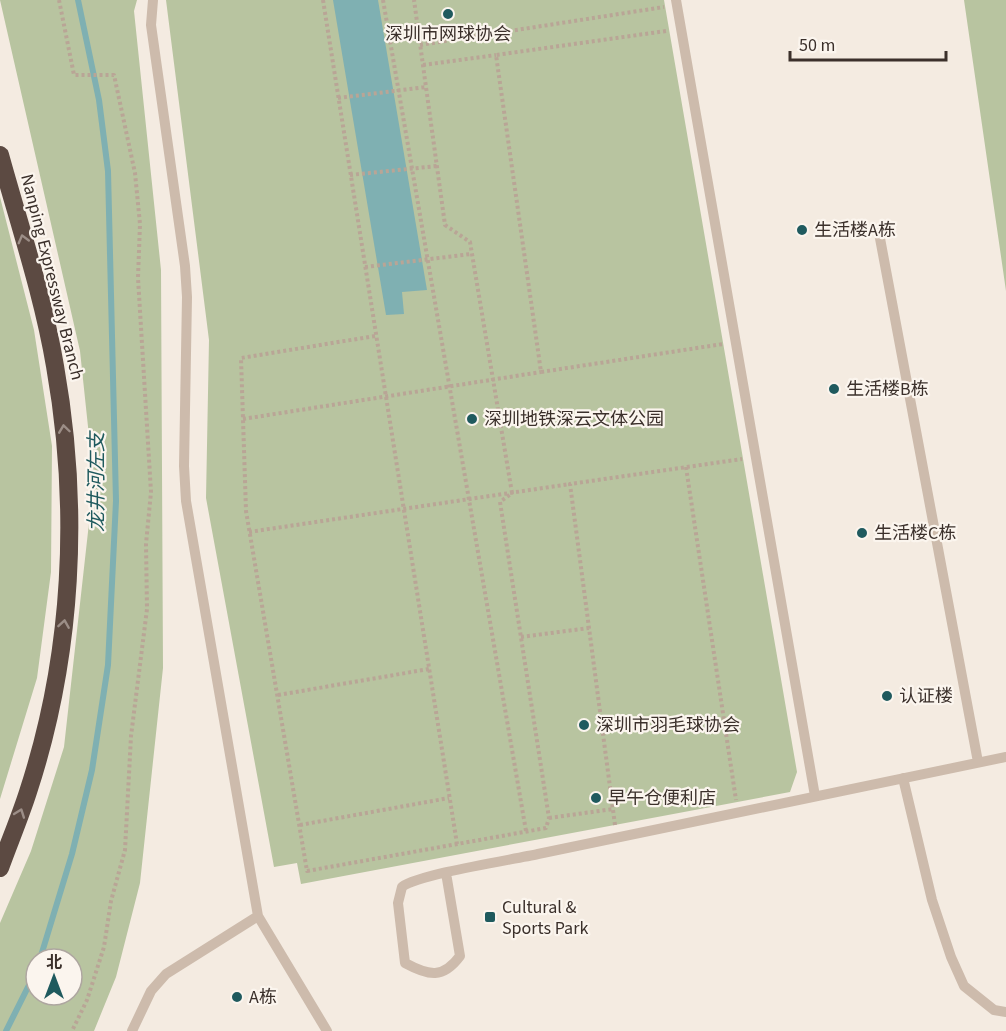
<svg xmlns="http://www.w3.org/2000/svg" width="1006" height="1031" font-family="'Source Sans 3','Noto Sans SC',sans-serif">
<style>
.green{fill:#b8c4a0;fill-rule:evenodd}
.water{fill:#7fb0b2}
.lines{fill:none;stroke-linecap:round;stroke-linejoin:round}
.stream{stroke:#7fb0b2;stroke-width:6}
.path{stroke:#b9a596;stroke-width:4;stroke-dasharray:3 3;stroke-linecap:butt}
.lane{stroke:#cdbbac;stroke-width:10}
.highway{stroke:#5c4a42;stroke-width:18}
.oneway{stroke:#9c8e87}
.poi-dot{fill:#1f5a5e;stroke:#fbf5ee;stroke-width:2}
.labels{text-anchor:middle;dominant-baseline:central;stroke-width:4.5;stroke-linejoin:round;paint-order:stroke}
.poi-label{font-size:18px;fill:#3b302b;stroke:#fbf5ee;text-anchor:start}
.street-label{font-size:18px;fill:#3b302b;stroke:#fbf5ee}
.water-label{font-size:20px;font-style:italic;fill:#1f5a5e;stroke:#fbf5ee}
</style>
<rect width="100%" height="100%" fill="#f4ebe1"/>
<!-- green -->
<path class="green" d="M 0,0 L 137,0 L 134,11 L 161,270 L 163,668 L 140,883 L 116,977 L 94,1031 L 0,1031 L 0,923 L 31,851 L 64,747 L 90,514 L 89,436 L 80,351 ZM 36,959 L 72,959 L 72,995 L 36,995 Z
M 166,0 L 664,0 L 797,772 L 790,792 L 301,884 L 297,863 L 274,867 L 206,498 L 209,340 Z
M 964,0 L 1006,0 L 1006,291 Z
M 0,197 L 34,330 L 52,446 L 51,572 L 37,678 L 0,799 Z"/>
<!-- water -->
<path class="water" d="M 333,0 L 378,0 L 427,290 L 402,292 L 404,314 L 386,315 Z"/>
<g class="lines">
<!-- stream -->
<path class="stream" d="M 40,959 L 72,854 L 92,770 L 108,665 L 116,501 L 108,171 L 99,100 L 78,0
M 6,1031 L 36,971"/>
<!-- path -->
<path class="path" d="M 59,0 L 74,75 L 114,75 L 135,173 L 140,224 L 138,278 L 151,492 L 146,544 L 147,609 L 131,736 L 125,850 L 111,901 L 104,947 L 87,1000 L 72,1031
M 323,0 L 457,844
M 383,0 L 526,831
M 666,31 L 496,55 L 541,372 L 723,344
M 420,45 L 664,7
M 423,65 L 496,55
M 338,98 L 426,87
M 350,175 L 437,166
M 365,267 L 471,254
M 375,336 L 241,358 L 246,511 L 307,871 L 546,828 L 549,818 L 500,502 L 512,493 L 470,242 L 445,225 L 414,0
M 243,419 L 541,372
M 686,467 L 736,800
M 249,532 L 570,484
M 521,637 L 589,628
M 278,695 L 429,669
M 549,818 L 613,809
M 300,825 L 449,798
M 615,825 L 570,484 L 742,459"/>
<!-- lane -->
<path class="lane" d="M 153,0 L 151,25 L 185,266 L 187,297 L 184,466 L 186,501 L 258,916
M 676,0 L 815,796
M 879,233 L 978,762
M 903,778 L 932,900 L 951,957 L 964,986 L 994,1010 L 1006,1012
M 446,873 L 460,956 C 443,979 429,976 405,963 L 398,903 L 402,887 C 419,874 511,860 538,854 C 694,822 850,790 1006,757
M 132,1031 L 151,991 L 166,974 L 258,916 L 327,1031"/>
<!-- highway -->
<path class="highway" d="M 0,155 C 19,224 43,295 55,366 C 80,507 73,655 28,792 C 20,817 9,843 0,868"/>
</g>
<!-- one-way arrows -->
<defs><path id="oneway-chevron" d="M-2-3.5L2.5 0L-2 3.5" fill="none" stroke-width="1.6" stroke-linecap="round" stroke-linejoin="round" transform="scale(1.5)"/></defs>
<g class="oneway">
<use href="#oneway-chevron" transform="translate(23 239) rotate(-105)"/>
<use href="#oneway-chevron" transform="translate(64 429) rotate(-98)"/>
<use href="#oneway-chevron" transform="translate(64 624) rotate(-81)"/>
<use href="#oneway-chevron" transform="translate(20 813) rotate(-70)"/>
</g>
<!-- markers -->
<g class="poi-dot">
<circle cx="448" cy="14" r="6"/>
<circle cx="802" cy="230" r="6"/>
<circle cx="834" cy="389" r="6"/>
<circle cx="472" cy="419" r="6"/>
<circle cx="862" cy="533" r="6"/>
<circle cx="887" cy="696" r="6"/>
<circle cx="584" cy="725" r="6"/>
<circle cx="596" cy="798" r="6"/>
<rect x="484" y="911" width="12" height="12" rx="3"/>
<circle cx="237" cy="997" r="6"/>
</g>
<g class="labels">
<!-- poi labels -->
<g class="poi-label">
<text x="448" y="34" text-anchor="middle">深圳市网球协会</text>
<text x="814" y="230">生活楼A栋</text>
<text x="846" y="389">生活楼B栋</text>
<text x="484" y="419">深圳地铁深云文体公园</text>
<text x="874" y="533">生活楼C栋</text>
<text x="899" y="696">认证楼</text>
<text x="596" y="725">深圳市羽毛球协会</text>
<text x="608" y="798">早午仓便利店</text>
<text x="502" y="907">Cultural &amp;<tspan x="502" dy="21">Sports Park</tspan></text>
<text x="249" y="997">A栋</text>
</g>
<!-- street labels -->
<g class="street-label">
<text transform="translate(52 277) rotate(76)">Nanping Expressway Branch</text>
</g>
<!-- water labels -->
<g class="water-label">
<text transform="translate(97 482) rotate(-90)">龙井河左支</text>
</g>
</g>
<!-- north arrow -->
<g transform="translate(54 977)"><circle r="28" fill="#fbf5ee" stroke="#aea6a0" stroke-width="1.5"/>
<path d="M0-4.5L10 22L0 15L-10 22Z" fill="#1f5a5e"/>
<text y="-9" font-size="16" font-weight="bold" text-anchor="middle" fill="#3b302b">北</text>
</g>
<!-- scale -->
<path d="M790 51v9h156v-9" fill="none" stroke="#3b302b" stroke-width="3"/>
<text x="799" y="51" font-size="18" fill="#3b302b" stroke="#fbf5ee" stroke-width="4.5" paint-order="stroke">50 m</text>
</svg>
